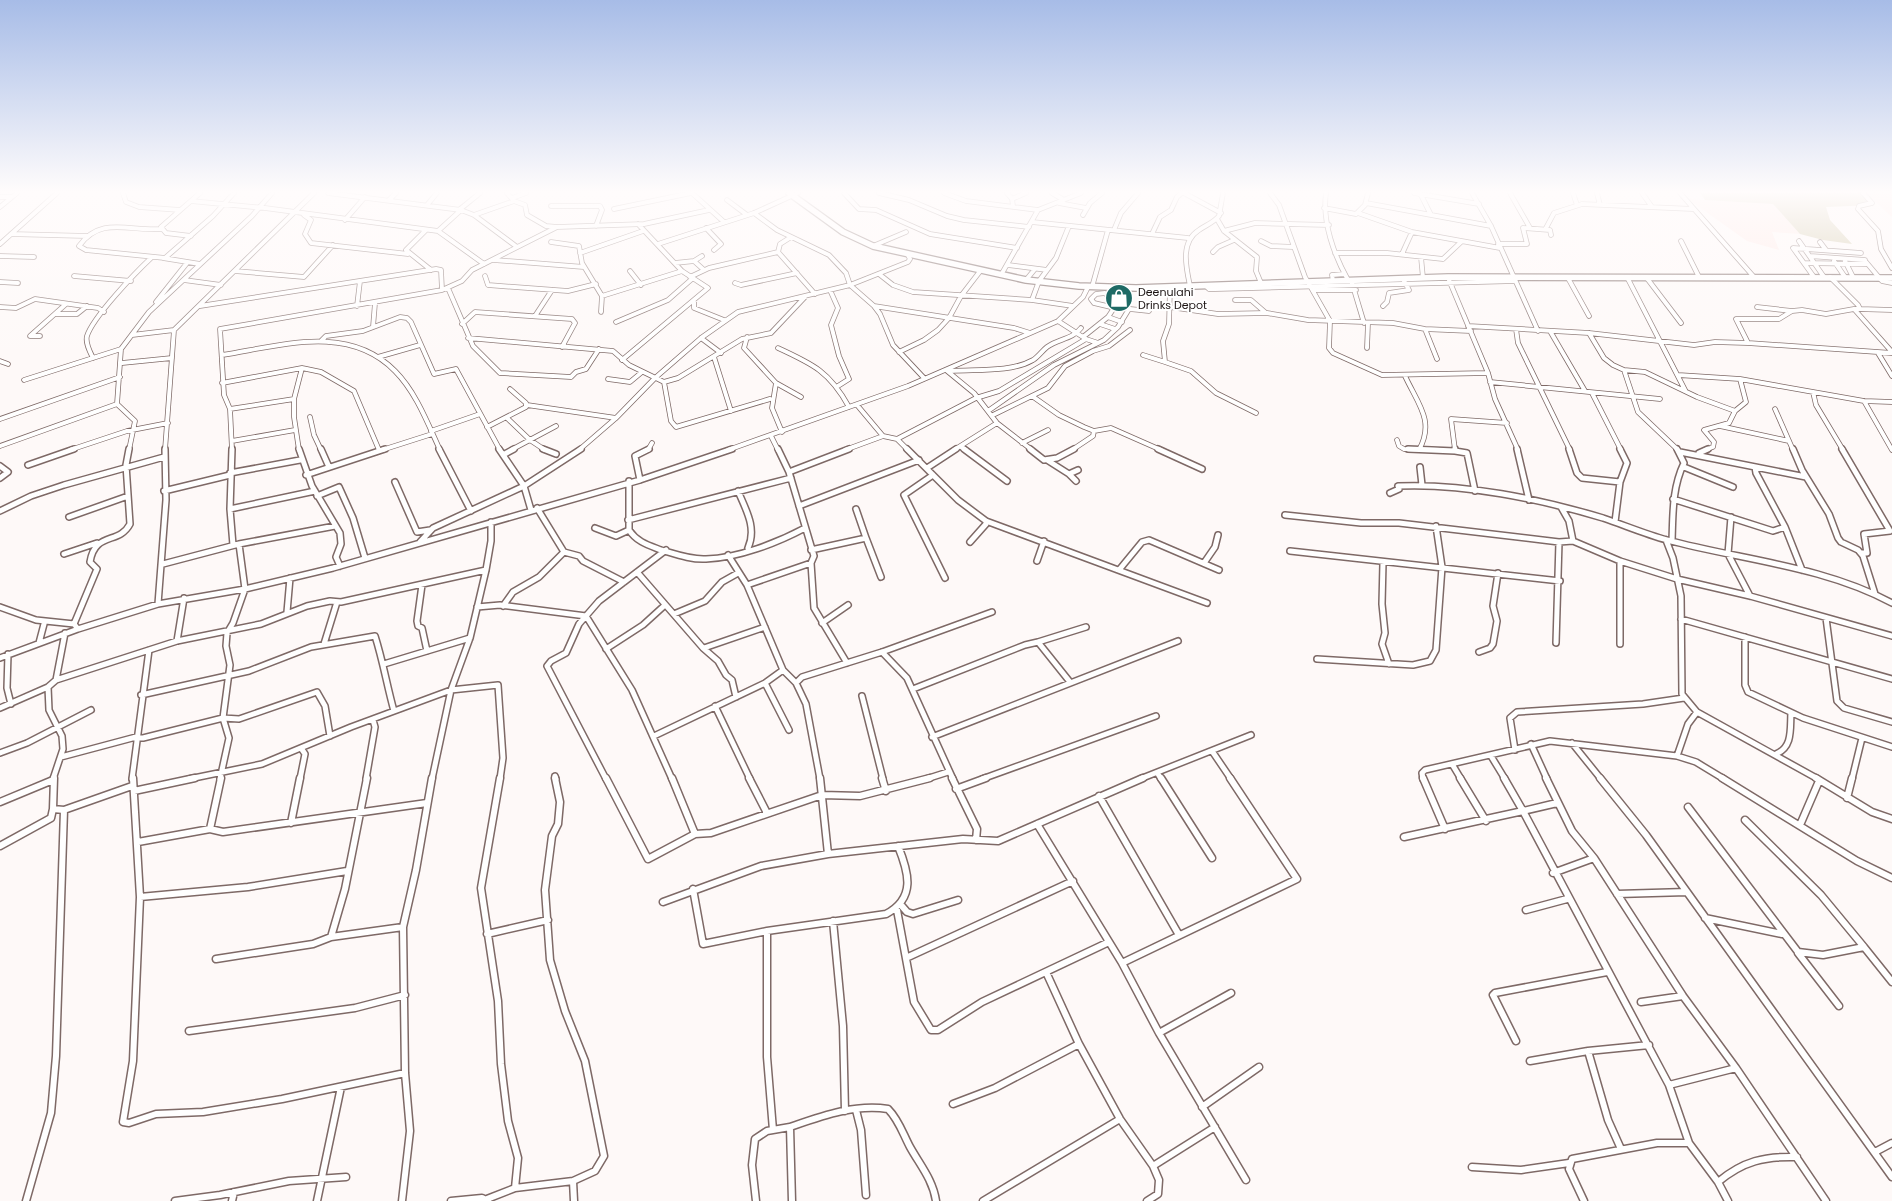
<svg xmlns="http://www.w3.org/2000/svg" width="1892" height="1201" font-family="Poppins,sans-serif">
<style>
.built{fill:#fee9e6}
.green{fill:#d0c6a5}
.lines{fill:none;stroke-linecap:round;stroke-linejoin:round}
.minor-far2-casing{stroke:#7e6966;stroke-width:5.5}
.minor-far1-casing{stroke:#7e6966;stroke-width:8}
.minor-casing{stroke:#7e6966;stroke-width:9}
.highway-casing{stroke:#7e6966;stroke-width:8}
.minor-far2{stroke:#fff;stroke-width:4}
.minor-far1{stroke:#fff;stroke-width:5}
.minor{stroke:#fff;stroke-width:6}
.highway{stroke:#fff;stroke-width:5.5}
.labels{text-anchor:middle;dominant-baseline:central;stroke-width:4;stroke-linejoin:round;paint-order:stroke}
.far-poi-label{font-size:11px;fill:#1c1413;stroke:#fff;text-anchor:start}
</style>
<rect width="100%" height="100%" fill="#fef9f8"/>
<!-- built -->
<path class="built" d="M 1867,193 L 1892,193 L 1892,217 Z
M 1688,199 L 1773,204 L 1800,234 L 1772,232 L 1779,250 L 1747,241 Z"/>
<!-- green -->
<path class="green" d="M 1700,193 L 1861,193 L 1874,205 L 1826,207 L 1830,220 L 1852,244 L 1823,240 L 1800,234 L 1773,204 L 1705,200 Z"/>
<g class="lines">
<!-- minor-far2 casing -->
<g class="minor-far2-casing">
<path id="minor-far2" d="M 123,193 L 126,202 L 139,207 L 180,210
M 328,193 L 461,210
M 507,193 L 514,201
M 692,193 L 724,222
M 844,193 L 859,209 L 876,210 L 930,234 L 1017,248
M 879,193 L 909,200 L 947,216 L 964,220 L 1029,227
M 944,193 L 966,201 L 1038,210 L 1081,193
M 1007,193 L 1012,199 L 1013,206
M 1052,193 L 1064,200
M 1184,193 L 1221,213
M 1270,193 L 1279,205 L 1305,277 L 1330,321 L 1329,348 L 1333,353 L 1382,375 L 1488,373
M 1326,193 C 1322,222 1334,255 1348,280
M 1414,193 L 1479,204
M 1420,193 L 1431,215
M 1472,193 L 1491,226 L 1538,331
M 1510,193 L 1530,228
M 1573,193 L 1577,205
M 1597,193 L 1600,205
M 1642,193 L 1652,207
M 1680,193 L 1754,277
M 1863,193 L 1872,203 L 1859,206 L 1858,209 L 1878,231 L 1881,249 L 1892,268
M 0,197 L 12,197
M 512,198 L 526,193
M 1012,199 L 1026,193
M 389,200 L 396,193
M 727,200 L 747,215
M 191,201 L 265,208 L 438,231 L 484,264
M 1059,203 L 1086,208
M 1366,203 L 1491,226
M 427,205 L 437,193
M 551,206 L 600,206 L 602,210 L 596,226
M 0,207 L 17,193
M 1324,208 L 1356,214 L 1365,205 L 1368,193
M 614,209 L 691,193
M 459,210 L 480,193
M 754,213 L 777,230 L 829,255 L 846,273 L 850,285 L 874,306 L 1014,328 L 1030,333
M 1358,213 L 1412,232 L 1500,248
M 304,215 L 311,220 L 305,234 L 311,243 L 408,254
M 474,215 L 514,201 L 525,205 L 527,215 L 546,226 L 557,227 L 644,224 L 709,210
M 1083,215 L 1090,203 L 1102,193
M 1217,219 L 1224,231 L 1257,257 L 1256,271 L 1261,283
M 345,220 L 365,197
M 1032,222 L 1188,238
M 706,228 L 721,244 L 714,250
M 1546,228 L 1554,213 L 1582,204 L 1693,209
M 162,229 C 130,232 101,215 79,246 L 86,250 L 165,258 L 213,216 L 234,193
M 426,230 L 406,250 L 431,270
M 1114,230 L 1121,213 L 1138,193
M 438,231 L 461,210 L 474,215 L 517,247
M 1224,231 L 1255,223 L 1329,225
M 11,234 L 87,236
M 1152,234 L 1160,217 L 1171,210 L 1177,197 L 1182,193
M 191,236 L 166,233 L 161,227 L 200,193
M 791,237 L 780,244 L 778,252 L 815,294
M 1261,241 L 1271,246 L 1293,247
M 1681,241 L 1699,277
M 1799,241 L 1824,277
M 551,242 L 579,246 L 582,263 L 602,296 L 601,312
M 1820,242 L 1826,250
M 0,244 L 57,193
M 658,244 L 754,213 L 798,193
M 1498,244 L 1527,244 L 1523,228 L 1550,230 L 1551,235
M 873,246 L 906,232
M 1213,252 L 1218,247 L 1234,240
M 580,253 L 643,231
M 1335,253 L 1387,253 L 1443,259 L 1461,242
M 1402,254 L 1412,232
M 0,256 L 34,257
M 1810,256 L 1865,260
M 1421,257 L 1423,278
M 163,258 L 200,264
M 494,260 L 584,267
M 694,261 L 702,256
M 1834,261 L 1845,277
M 1845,261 L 1853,277
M 1866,262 L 1882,281 L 1892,283
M 675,263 L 694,261 L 704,270
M 1804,263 L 1867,264
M 1008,265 L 1047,270
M 235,271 L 304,277 L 333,245
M 630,271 L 641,285
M 879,274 L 893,285 L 913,292 L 1032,300 L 1073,306
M 1001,275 L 1038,210
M 74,276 L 131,281
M 485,276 L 488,285 L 568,291 L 596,284
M 690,277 L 709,268 L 778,252
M 1627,277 L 1685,390
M 1646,277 L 1681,323
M 1814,277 L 1793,248 L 1861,253
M 1830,277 L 1858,305 L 1860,309 L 1854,309 L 1892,352
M 1568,278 L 1589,316
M 184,280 L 221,285
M 1026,280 L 1035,269
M 1449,280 L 1488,373 L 1495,399 L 1518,450
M 1333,281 L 1332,275 L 1344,274
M 0,282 L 18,283
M 735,283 L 741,285 L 797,273
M 1352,283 L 1364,323
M 1190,286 C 1186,267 1180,242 1199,230 C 1206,225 1213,223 1219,216 L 1223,193
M 1206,286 L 1209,289 L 1215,289 L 1515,281
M 1092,287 L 1108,230
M 1170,287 L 1169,324 L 1163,341 L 1165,362 L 1191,371 L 1216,393 L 1256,413
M 448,288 L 473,346 L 500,373 L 571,377 L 576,372 L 586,369 L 599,349
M 830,290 L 838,308 L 831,325 L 839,356 L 849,379 L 838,386
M 1313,290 L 1356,290
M 1105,293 L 1110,298 L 1111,307 L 1094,303 L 1091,299 L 1096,294 Z
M 602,296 L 682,271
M 1032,300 L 1039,281 L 1056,258 L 1069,226
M 1235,300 L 1251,300 L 1266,313
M 156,302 L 187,263
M 694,302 L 694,308 L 724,320
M 200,306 L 436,269 L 441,270 L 442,290
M 357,306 L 360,281
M 874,306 L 880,314 L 893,345 L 924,378
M 1383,306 L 1387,302 L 1389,293 L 1409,290 L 1404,281
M 0,307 L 16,308 L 35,299 L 98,308 L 104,312
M 1111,307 L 1149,311
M 1170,307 L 1218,314 L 1267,313 L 1308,320 L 1393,323 L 1425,329 L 1471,331
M 1757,307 L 1792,311
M 1860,309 L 1892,310
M 56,314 L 77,314 L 87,306
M 535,316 L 552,290
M 1108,317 L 1122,322
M 1058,321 L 1086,339 L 1098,343
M 616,322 L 668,300 L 693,278
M 462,324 L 475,312 L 572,319 L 575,323 L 562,347
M 1100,324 L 1115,329
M 1468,326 L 1589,333 L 1694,345 L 1715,342 L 1748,343 L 1892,353
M 373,327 L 375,303
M 1425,329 L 1437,359
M 1516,329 L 1518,343 L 1570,450
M 1550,331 L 1585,391
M 1589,333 L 1604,358 L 1613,365 L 1624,370 L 1645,372 L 1697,397 L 1735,411
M 132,335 L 174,330
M 40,336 L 30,336 L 66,304
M 747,337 L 744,348 L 776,383 L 772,408 L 782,432
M 1083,337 L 1108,317 L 1114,308
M 468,338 L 613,351 L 629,365 L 664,382 L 678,378 L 742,339 L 771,333 L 805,297
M 701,338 L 721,353
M 322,340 L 326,336 L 363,331 L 400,317 L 407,318 L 411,322 L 434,374 L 456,369 L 500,450
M 1748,343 L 1736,319 L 1779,319 L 1792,311 L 1802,310 L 1826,314 L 1854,309
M 778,348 C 813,364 830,372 849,407
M 1367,348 L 1368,323
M 899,352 L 924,340 L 938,330 L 949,318 L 961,296 L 981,270
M 1878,353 L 1892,376
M 222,355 C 280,346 348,323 395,371 C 416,392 428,424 440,450
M 1143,355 L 1165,362
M 378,357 L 420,345
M 714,357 L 731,411
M 93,358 C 90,352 85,343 87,336 C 93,317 135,273 151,258
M 622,360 L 708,288 L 682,271 L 638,224
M 0,361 L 8,364
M 122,363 L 172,358
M 946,370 L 974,393 L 997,423 L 1032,450
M 1624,370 L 1638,412 L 1678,450
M 951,371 C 976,369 1010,373 1033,360 C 1038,357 1042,351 1047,347 C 1058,339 1073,339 1081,328
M 1678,375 L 1740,379 L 1864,401 L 1892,402
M 1405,376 C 1418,404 1435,421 1419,450
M 608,379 L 630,382 L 642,372
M 24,380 L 121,349
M 664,382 L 671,421 L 676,427 L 770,399
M 1490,382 L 1660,399
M 222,383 L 302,368 L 321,372 L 354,391 L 379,450
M 776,383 L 801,397
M 1813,392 L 1816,405 L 1843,450
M 1592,393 L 1621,450
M 1032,396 L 1059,415 L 1084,427 L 1094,431 L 1111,428 L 1161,450
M 294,399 L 302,368
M 1864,401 L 1892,450
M 527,405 L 616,418
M 857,405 L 883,436 L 897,439 L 908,450
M 230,409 L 294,399 L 294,417 L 299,450
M 1775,409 L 1793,450
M 988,411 L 1054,365 L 1104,340 L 1118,327 L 1129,309
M 993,415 L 1048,388 L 1065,366 L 1093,351 L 1109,346 L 1130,330
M 310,417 L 314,435 L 321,450
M 507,418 L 530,440 L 545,450
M 0,419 L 120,377
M 1720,426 L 1789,441
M 487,427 L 526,407 L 526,403 L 510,389
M 431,431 L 480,414
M 771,436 L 778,450
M 897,439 L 976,398 L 999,391 L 1086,339
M 1397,440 L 1399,446 L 1404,449 L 1440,450
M 232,441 L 295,430
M 1022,443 L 1048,430
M 0,446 L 117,404
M 961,447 L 966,450
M 70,450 L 127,431 L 168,423
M 129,450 L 135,421 L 117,404 L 121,349 L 149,312 L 252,216 L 272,193
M 165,450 L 174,330 L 314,193
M 232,450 L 230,409 L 224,395 L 220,329 L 442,290 L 462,281 L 472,270 L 557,227
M 382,450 L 432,434
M 511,450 L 556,426
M 579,450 L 616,418 L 655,378 L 701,338 L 738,312 L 850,285 L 908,262 L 910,259 L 908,255
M 648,450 L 652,443
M 728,450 L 908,386 L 1058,321 L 1083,297 L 1088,287
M 845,450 L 883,436
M 954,450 L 997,423
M 1072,450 L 1093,436 L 1094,431
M 1455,450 L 1451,419 L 1507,423
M 1705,450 L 1713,447 L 1714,442 L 1704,430 L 1729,423 L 1735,411 L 1746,402 L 1740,379"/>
</g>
<!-- minor-far1 casing -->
<g class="minor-far1-casing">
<path id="minor-far1" d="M 232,449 L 230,509 L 233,545
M 299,449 L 312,486 L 340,533 L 341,544 L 336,557 L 340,566
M 321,449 L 329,467
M 439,449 L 471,511
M 499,449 L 524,486 L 531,510
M 543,449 L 556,454
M 778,449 L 789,472 L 814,556 L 811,563 L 814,608 L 847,663
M 907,449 L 958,500 L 986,521 L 1207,603
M 964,449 L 1007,481
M 1030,449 L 1044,460 L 1057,458 L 1074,449
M 1158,449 L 1202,469
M 1408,449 L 1455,451 L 1455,449
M 1517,449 L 1529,500
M 1569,449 L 1577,473 L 1582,478 L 1620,482
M 1793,449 L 1802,470 L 1829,514 L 1838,538 L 1841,542 L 1858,550 L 1863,556 L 1875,594
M 1842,449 L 1890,531 L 1864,534 L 1867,553 L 1861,553
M 1455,451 L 1467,453 L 1475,491
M 1680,452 L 1806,477
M 1699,453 L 1708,449
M 503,455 L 514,449
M 1047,460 L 1069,474 L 1078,470
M 28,465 L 74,449
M 0,466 L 8,472 L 0,478
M 1420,467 L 1422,485
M 1684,467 L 1733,487
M 1755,467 L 1756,473 L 1785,527 L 1802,570
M 927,468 L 956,449
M 789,472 L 849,449
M 230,473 L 300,460
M 1069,474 L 1076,481
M 306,475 L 385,449
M 933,475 L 904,495 L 945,578
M 640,480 L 635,456 L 649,449
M 629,481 L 629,530 C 637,542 648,545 661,550 C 675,554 691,560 706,559 C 738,558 777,543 805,528
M 395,482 L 417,532 L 430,530
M 164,491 L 230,475
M 738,491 C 746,510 757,528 748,548
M 1390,493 L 1399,489 L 1398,486 C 1463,483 1540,499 1603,518 C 1624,525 1645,534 1667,540 C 1742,560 1823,566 1892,603
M 317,496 L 339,487 L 353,518 L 365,558
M 1673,499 L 1773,531 L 1785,527
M 799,506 L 919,460
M 537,508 L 564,552 L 579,556 L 583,561 L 624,582
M 230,509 L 315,491
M 0,511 L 31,496 L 64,485 L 164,457
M 1285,515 L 1361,523 L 1399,523 L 1559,542 L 1573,541 L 1569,521 L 1561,507
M 69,517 L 128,496
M 1731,517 L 1728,554 L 1750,596
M 628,520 L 791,478
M 1615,522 L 1620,482 L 1627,463 L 1620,449
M 595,528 L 616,536 L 629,530
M 866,538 L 881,577
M 1666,540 L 1673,558 L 1681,596 L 1682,694 L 1697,712 L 1818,779
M 1573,541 L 1620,561 L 1677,579 L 1750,596 L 1892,636
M 1672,541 C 1673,514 1672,488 1684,463 L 1677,449
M 420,542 L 433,528 L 524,486 L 581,449
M 970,542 L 986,524 L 986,521
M 811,550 L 866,538 L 856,509
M 1290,551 L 1560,581
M 64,554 L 97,543
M 728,555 L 747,585 L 783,670 L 796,683 L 806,704 L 820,779
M 1037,561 L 1044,541
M 1620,561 L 1620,644
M 1204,563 L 1215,547 L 1218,535
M 1383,563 L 1382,604 L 1385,633 L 1382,644 L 1389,664
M 163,564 L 239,544 L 335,526
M 1119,570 L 1142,542 L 1149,540 L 1219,570
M 637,572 L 703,648 L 718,661 L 726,675 L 732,680 L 736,697
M 422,585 L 417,621 L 418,626 L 422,628 L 427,651
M 747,585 L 811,563
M 158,604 L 166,500 L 165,449
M 503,606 L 513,592 L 539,577 L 564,552
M 0,607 L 36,620 L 74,624 L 78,629 L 158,604 L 245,589 L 333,568 L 640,480 L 732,449
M 477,607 L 500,605 L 586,616 L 632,690 L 672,779
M 287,612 L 290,578
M 674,614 L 705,601 L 722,582 L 738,573
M 1826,618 L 1837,701 L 1844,708 L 1892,722
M 1681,619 L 1892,679
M 822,623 L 848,605
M 74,624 L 97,569 L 90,562 C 95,531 119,545 130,524 L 126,465 L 129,449
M 1745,637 L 1745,685 L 1748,692 L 1803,718 L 1892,747
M 177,641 L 184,598
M 1038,642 L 1086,627
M 39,643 L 44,624
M 1556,643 L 1559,542
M 324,644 L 337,602
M 704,648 L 765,627
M 606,649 L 643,625 L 665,605
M 882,652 L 907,678 L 953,779
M 1479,652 L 1490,648 L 1493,644 L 1497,621 L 1493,606 L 1498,573
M 8,654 L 7,688 L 11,704
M 0,658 L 78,629
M 1317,659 L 1413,665 L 1430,661 L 1436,650 L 1442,567 L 1436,526
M 384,664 L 470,638
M 56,680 L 177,641 L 261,624 L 307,606 L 330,601 L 341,602 L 486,570
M 765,683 L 789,730
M 796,683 L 802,677 L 882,652 L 992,612
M 913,689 L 1025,645 L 1038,642 L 1070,682
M 141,695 L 249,671 L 311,647 L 375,636 C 383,661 387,686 394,711
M 862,696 L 883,779
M 715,706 L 750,779
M 0,708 L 48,687
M 654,736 L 765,683 L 783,670
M 932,737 L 1178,641
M 1572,743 L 1601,779
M 1531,744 L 1547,779
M 1515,750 L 1510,718 L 1517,712 L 1643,704 L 1684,698
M 1212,751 L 1231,779
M 0,753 L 27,743 L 91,710
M 1776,754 C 1793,747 1790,729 1791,713
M 1491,756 L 1505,779
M 1677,756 L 1688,724 L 1697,712
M 61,757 L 136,737 L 143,738 L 223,718 L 239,719 L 317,692 L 325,706 L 330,736
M 1452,764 L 1461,779
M 1158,774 L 1161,779
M 555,776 L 556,779
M 53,779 L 63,749 L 62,736 L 49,710 L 48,687 L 56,680 L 65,633
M 132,779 L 149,650
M 189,779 L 262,764 L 351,727 L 451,690 L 498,685 L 503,758 L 500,779
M 220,779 L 229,738 L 223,718 L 230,665 L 226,646 L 227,633 L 233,623 L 245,589 L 239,544
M 300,779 L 305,754 L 301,748
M 366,779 L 375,727 L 373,720
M 432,779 L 451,690 L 470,638 L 486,570 L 491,541 L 491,522
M 606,779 L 547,666 L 551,661 L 566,653 L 579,624 L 599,601 L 666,550
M 926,779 L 948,772
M 982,779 L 1156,716
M 1140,779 L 1251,735
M 1423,779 L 1422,773 L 1425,770 L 1550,741 L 1677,756 L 1696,762 L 1724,779
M 1852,779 L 1862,738"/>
</g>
<!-- minor casing -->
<g class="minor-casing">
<path id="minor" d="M 133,778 L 140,897 L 133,1061 L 123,1122 L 129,1123 L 156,1114 L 203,1112 L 282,1099 L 405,1073
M 555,778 L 560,802 L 558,824 L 552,836 L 545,890 L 550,960 L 565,1011 L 585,1061 L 604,1156 L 595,1171 L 573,1181
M 606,778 L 648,859 L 695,834 L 711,833 L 822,795 L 860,796 L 930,778
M 672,778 L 695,834
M 749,778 L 767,813
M 820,778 L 828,854
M 882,778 L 886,791
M 952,778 L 977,829 L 976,840
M 1161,778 L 1212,858
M 1423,778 L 1445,829
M 1460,778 L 1486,821
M 1546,778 L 1572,831 L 1594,858 L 1683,996 L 1736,1068 L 1826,1201
M 1600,778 L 1646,835 L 1892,1177
M 1722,778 L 1857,861 L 1892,878
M 1816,778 L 1872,812 L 1892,819
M 956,789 L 986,778
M 134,791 L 195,778
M 1099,796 L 1179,935
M 1847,798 L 1852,778
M 0,802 L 53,780
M 1557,803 L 1523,811 L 1669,1085 L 1736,1068
M 1688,807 L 1798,952 L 1823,955 L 1864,947 L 1821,895 L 1745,820
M 64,810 L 132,786
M 291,823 L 300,778
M 1037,824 L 1122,963 L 1159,1033 L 1246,1180
M 1800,825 L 1819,781
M 210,829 L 221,778
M 1404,837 L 1523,811 L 1504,778
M 138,842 L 210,829 L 223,832 L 427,803
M 0,846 L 51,818 L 53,809
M 1553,873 L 1594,858
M 693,889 L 703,944 L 767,931 L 886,914 C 916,898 909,873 898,846
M 1617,894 L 1687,892
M 140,897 L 248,887 L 347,871
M 663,902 L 761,866 L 828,854 L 963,839 L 998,841 L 1143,778
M 901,905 L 907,912 L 913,914 L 958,900
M 897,910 L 914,1002 L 931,1030 L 938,1030 L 982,1002 L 1109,942
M 1526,910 L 1567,899
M 1705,918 L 1782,934
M 833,921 L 843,1026 L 845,1111
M 767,931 L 767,1057 L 773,1130
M 487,934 L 548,920
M 331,937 L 345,889 L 367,778
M 1864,947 L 1892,982
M 1798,953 L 1839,1006
M 906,958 L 1073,881
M 216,959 L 313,944 L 331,937 L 403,927
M 1122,963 L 1297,879 L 1230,778
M 1046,972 L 1079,1044 L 1120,1119 L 1153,1166 L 1159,1180 L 1158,1194 L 1147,1201
M 1641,1002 L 1683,996
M 189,1031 L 355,1008 L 405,995
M 1159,1033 L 1231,993
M 1516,1041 L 1493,995 L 1495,993 L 1607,972
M 1588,1051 L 1608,1120 L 1621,1149
M 1530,1061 L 1588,1051 L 1649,1045
M 1669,1085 L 1689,1143 L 1718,1182 L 1728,1201
M 953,1104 L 995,1088 L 1079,1044
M 1202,1107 L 1259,1067
M 856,1110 L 861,1130 L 866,1195
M 790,1127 C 822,1116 854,1104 888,1109 C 899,1120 903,1134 910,1147 C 920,1165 933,1180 936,1201
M 1875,1152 L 1892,1143
M 1153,1166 L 1215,1127
M 1472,1167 L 1521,1170 L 1569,1163
M 1718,1182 C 1743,1161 1765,1156 1797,1157
M 515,1188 L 573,1181 L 574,1201
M 487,1199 L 515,1188 L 518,1158 L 508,1121 L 501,1064 L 498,1001 L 481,888 L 500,778
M 26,1201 L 51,1113 L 56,1056 L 64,810 L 53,809 L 54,778
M 175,1201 L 220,1195 L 289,1181 L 346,1177
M 232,1201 L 234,1192
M 317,1201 L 341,1087
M 402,1201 L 410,1131 L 405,1073 L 403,927 L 416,870 L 432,778
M 451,1201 L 482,1198 L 488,1201
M 756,1201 L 752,1165 L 755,1139 L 767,1131 L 790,1127 L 792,1201
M 983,1201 L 1120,1119
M 1584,1201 L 1569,1169 L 1572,1159 L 1657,1143 L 1689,1143"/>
</g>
<!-- highway casing -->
<g class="highway-casing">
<path id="highway" d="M 789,193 L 843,232 L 873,246 L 1026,280 L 1079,286 L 1136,288 L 1448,277 L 1892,278"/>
</g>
<!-- minor-far2 -->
<use href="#minor-far2" class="minor-far2"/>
<!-- minor-far1 -->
<use href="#minor-far1" class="minor-far1"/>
<!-- minor -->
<use href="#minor" class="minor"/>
<!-- highway -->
<use href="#highway" class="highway"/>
</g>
<!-- sky -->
<linearGradient id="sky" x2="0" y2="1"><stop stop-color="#a7bce7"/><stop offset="0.53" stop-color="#fffcfc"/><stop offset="1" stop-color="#fffcfc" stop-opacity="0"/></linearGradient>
<rect width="1892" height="362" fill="url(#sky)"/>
<!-- icons -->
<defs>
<g id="shop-disc" transform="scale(1.4375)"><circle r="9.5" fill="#1e6a65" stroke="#fff"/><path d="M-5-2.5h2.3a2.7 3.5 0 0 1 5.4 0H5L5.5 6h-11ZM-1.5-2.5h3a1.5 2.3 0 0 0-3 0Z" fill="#fff"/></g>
</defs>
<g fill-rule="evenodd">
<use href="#shop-disc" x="1119" y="298"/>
</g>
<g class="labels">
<!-- far-poi labels -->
<g class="far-poi-label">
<text x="1138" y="292">Deenulahi<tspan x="1138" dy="13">Drinks Depot</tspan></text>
</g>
</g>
</svg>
